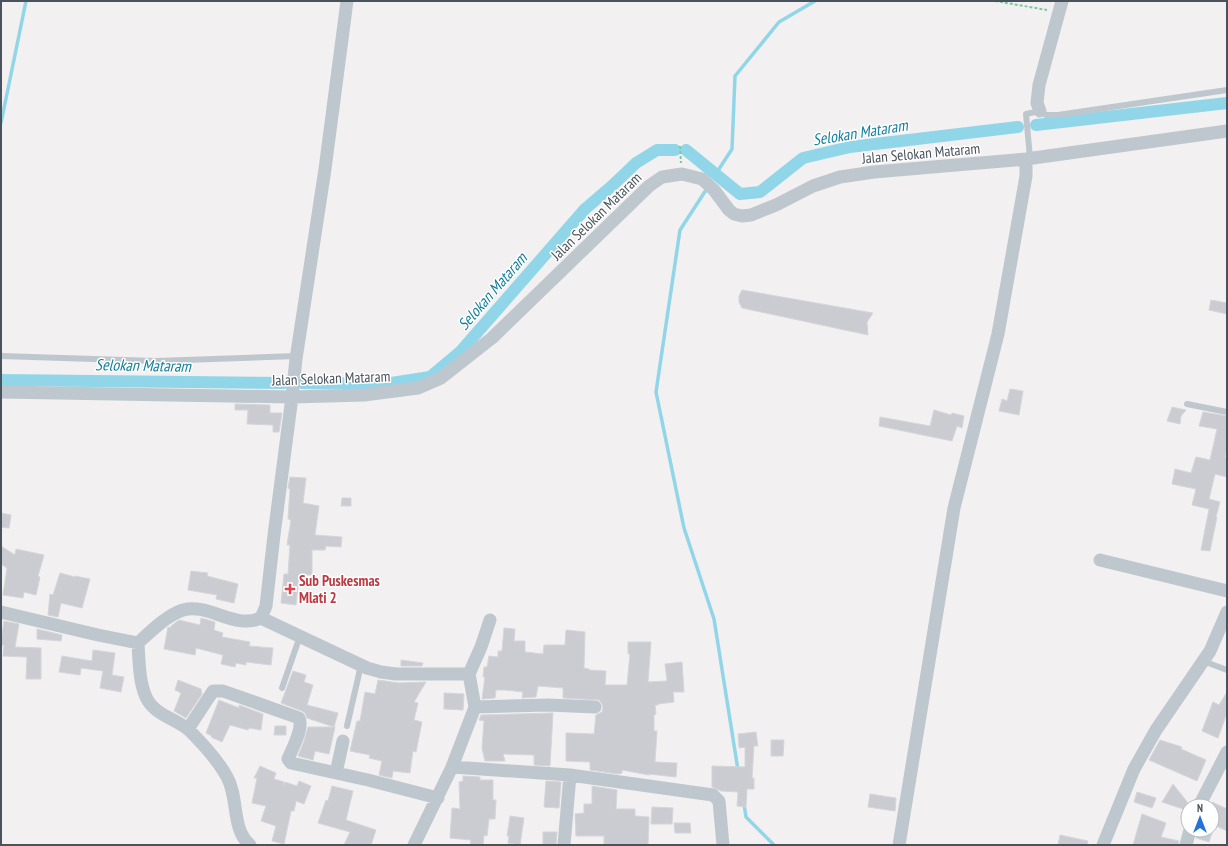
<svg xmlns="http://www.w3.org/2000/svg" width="1228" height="846" font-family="'PT Sans Narrow',sans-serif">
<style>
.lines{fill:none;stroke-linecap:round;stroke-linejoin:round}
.stream{stroke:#91d6e8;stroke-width:3.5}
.canal{stroke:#91d6e8;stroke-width:12}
.building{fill:#caccd2;stroke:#d4d6db}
.path{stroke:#7bc9a3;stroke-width:2;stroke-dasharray:3 2;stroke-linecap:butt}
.service{stroke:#bfc7ce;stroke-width:6}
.minor{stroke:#bfc7ce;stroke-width:13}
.health-dot{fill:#e0444e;stroke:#fff;stroke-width:1.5}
.labels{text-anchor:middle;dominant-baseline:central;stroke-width:3;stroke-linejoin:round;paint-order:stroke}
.street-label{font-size:15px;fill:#49535d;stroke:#fff}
.health-label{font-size:15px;font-weight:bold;fill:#be3a42;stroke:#fff;text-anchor:start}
.water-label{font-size:16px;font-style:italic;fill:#14809d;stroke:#fff}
</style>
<rect width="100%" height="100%" fill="#f2f0f0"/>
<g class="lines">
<!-- stream -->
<path class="stream" d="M 1,123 L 26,1
M 719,169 L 732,149 L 735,76 L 779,22 L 815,1
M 706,190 L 680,230 L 656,392 L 684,528 L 714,619 L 738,770
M 744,804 L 746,817 L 774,845"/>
<!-- canal -->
<path class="canal" d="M 1036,125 L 1227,103
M 686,150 L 740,194 L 760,192 L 803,158 L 850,147 L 1018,127
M 1,380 L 284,383
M 302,383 L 385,384 L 430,377 L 461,351 L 585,209 L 613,185 L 636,163 L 657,150 L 675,150"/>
</g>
<!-- building -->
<path class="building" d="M 742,290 L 873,313 L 867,322 L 868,335 L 742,308 L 739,302 L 739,296 Z
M 1211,300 L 1227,303 L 1227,314 L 1209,310 Z
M 1010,389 L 1023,391 L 1019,415 L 999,411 L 1002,399 L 1007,401 Z
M 235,404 L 270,405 L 270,413 L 282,413 L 279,432 L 273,432 L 273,425 L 247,424 L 248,410 L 235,410 Z
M 1172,407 L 1186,410 L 1181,416 L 1180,424 L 1167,421 Z
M 934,410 L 951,415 L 952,413 L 964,416 L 962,428 L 957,426 L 952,441 L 879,426 L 880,417 L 930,426 Z
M 1203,412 L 1227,416 L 1227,449 L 1225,457 L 1227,458 L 1227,477 L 1215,474 L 1209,499 L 1220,502 L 1216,517 L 1217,517 L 1210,551 L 1201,550 L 1209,509 L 1192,505 L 1196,489 L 1172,484 L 1175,469 L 1191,473 L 1196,457 L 1210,460 L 1217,429 L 1199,426 Z
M 290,477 L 306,478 L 303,503 L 319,506 L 315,535 L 342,537 L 341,547 L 326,546 L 325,550 L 312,550 L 312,575 L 299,575 L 296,605 L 281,603 L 284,574 L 288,574 L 290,545 L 287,545 L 291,520 L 288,519 L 290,489 L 288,488 Z
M 342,498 L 351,498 L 351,506 L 341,506 Z
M 1,513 L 11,515 L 9,528 L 1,527 Z
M 1,546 L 15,555 L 16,549 L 44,555 L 38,576 L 40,577 L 36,595 L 24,592 L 23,598 L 3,595 L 7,568 L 1,564 Z
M 191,571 L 208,573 L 207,576 L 238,584 L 234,603 L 216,599 L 217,595 L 188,590 Z
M 60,573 L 75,577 L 75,576 L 90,579 L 82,608 L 61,603 L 58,617 L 48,615 L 50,594 L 53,595 Z
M 201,618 L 215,622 L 214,630 L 223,633 L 222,637 L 250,642 L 249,646 L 273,648 L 271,665 L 246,662 L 246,665 L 236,663 L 235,667 L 221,664 L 223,655 L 196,648 L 195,655 L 164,649 L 168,627 L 170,628 L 171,626 L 179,620 L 200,625 Z
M 4,621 L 19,624 L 15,647 L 41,648 L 41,679 L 26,679 L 27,657 L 3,656 L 4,645 L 1,645 L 1,642 Z
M 504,628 L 515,629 L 514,641 L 525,641 L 525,652 L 543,654 L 544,645 L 565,645 L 566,630 L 585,632 L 584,668 L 589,669 L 589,670 L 606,671 L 605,685 L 627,685 L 630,654 L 628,654 L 628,642 L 651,642 L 648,682 L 667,681 L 665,664 L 682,662 L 684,692 L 673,692 L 674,702 L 658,704 L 658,705 L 655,705 L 656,714 L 654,715 L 654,731 L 657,731 L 655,762 L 677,763 L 676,777 L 649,774 L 649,775 L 622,770 L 622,773 L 618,774 L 590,770 L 590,762 L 566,761 L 566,733 L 594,734 L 596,715 L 602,712 L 603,708 L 602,704 L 599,700 L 563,698 L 563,688 L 538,686 L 536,697 L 522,698 L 523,692 L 505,690 L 496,690 L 495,698 L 482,699 L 485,677 L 483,677 L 484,667 L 487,667 L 489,656 L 498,657 L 498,651 L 502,651 Z
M 37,629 L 62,635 L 61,641 L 37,639 Z
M 93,650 L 115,653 L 112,675 L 124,677 L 121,692 L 100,688 L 103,671 L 81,668 L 80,675 L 59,672 L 62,656 L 92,661 Z
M 401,660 L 423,663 L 422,666 L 401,666 Z
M 293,671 L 306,675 L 304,682 L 313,685 L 307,705 L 338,713 L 334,727 L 307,718 L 305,713 L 302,711 L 281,703 Z
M 178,680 L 201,689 L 202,694 L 186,718 L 174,711 L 181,693 L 175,690 Z
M 378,680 L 399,683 L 426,682 L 414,702 L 418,703 L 414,720 L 422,722 L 416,752 L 413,751 L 410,773 L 393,771 L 392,778 L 379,775 L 382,761 L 369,758 L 370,755 L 350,751 L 357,721 L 360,721 L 365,692 L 375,694 Z
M 1227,692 L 1227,713 L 1218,738 L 1202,731 L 1213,702 L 1219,705 Z
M 444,693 L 464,694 L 463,710 L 444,709 Z
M 219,700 L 239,708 L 239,705 L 263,714 L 261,730 L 249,728 L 248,730 L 230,725 L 222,742 L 211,737 L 212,736 L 206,733 Z
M 553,713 L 550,766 L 534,765 L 534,755 L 503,754 L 505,761 L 485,761 L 482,748 L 484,721 L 479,720 L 481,715 Z
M 275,726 L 286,726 L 286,735 L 274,735 Z
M 308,727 L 335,727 L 329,754 L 315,751 L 313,760 L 298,756 L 304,741 Z
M 756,732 L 758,746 L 754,746 L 752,778 L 754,778 L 754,789 L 747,789 L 746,807 L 737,806 L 738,792 L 721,791 L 712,787 L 712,766 L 745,767 L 745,747 L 739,748 L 738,734 Z
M 771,740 L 784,740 L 783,756 L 771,756 Z
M 1160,740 L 1182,747 L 1181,749 L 1206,760 L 1197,781 L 1149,760 Z
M 260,766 L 276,773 L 274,779 L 284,782 L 284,785 L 285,782 L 297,786 L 299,781 L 311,786 L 304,804 L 296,801 L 294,811 L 291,811 L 284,844 L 272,841 L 276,826 L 261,821 L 266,806 L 252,803 L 257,778 L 254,778 Z
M 463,776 L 480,777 L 480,780 L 493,780 L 493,800 L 496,800 L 495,819 L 489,819 L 487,836 L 484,835 L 483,845 L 470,845 L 471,840 L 450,838 L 452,808 L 460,809 L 459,782 L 463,781 Z
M 546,781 L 561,782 L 559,808 L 544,807 Z
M 1173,784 L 1188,803 L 1186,810 L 1162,802 Z
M 332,786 L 353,791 L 346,820 L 376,830 L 371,845 L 344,845 L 350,832 L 318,823 L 326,800 L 328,801 Z
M 592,786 L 617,790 L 616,809 L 635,809 L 635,816 L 649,817 L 648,845 L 604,845 L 604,836 L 576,836 L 575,814 L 584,813 L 584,804 L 592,804 Z
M 1137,792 L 1156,798 L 1152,808 L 1134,802 Z
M 870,794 L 896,798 L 895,811 L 868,807 Z
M 1212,802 L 1227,809 L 1227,831 L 1212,824 Z
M 652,807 L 673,808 L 672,824 L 651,824 Z
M 1142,814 L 1166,823 L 1161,837 L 1179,841 L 1178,845 L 1133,845 Z
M 510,816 L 524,818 L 520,845 L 508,843 L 509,836 L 507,836 Z
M 674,823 L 690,823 L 691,833 L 675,833 Z
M 1198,830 L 1213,830 L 1209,842 L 1196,838 Z
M 543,832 L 557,832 L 556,845 L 543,845 Z
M 1060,835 L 1088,841 L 1087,845 L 1058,845 Z"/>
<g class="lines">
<!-- path -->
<path class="path" d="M 995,1 L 1047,10
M 680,146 L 681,163"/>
<!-- service -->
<path class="service" d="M 1030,158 L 1026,114 L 1040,111 L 1046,115 L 1058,115 L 1227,90
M 1,356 L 156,361 L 296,356
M 1187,404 L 1227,412
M 1203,661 L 1227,670
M 282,688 L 300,636
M 347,726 L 361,665"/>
<!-- minor -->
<path class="minor" d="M 1040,111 L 1037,103 L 1039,85 L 1062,1
M 1,392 L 292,397 L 364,395 L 418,388 L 441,378 L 492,338 L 649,186 L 662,177 L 682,174 L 702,179 L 714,190 L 729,210 L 734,214 L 742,216 L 751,215 L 776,205 L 813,186 L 840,177 L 874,172 L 1026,159 L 1227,131
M 1100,560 L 1227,591
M 1,612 L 98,635 L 138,643 C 139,659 139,682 146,697 C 154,715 175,718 189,730 C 201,742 219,762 227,777 C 239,798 231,829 250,845
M 261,618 L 367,668 L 381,672 L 396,674 L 469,674 L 475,707 L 452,767 L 414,845
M 138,643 C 150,632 167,615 183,610 C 210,603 234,630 261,618 L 266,606 L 274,535 L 292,397 L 296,359 L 325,169 L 347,1
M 469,674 L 481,647 L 490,620
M 475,707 L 548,705 L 595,707
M 188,729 L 213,691 L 223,691 L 299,718 C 304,728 292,749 288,759 L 291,763 L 368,780 L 438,798
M 452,767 L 570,775 L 713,795 L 719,801 L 723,845
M 336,773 L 343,741
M 1199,806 L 1227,752
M 564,845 L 570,775
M 899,845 L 954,508 L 998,334 L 1026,176 L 1026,159
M 1103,845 L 1134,769 L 1156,730 L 1210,651 L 1227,612
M 1186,845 L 1190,830"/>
</g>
<!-- markers -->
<path class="health-dot" d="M288 583h4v4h4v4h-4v4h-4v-4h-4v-4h4z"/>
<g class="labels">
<!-- street labels -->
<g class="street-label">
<text transform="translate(921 153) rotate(-5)">Jalan Selokan Mataram</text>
<text transform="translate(596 216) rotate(-44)">Jalan Selokan Mataram</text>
<text transform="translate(331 378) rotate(-2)">Jalan Selokan Mataram</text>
</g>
<!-- health labels -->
<g class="health-label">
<text x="299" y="580">Sub Puskesmas<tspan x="299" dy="17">Mlati 2</tspan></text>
</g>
<!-- water labels -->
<g class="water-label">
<text transform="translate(860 132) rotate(-9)">Selokan Mataram</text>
<text transform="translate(492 291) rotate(-49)">Selokan Mataram</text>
<text transform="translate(143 365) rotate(1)">Selokan Mataram</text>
</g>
</g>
<!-- border -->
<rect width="1228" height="846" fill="none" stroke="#49535d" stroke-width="4"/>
<!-- north arrow -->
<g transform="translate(1200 818)"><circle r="19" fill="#ffffff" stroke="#b6babe"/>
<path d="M0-3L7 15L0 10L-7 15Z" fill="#2373d9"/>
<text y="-6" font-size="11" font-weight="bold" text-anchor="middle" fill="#49535d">N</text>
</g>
</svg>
